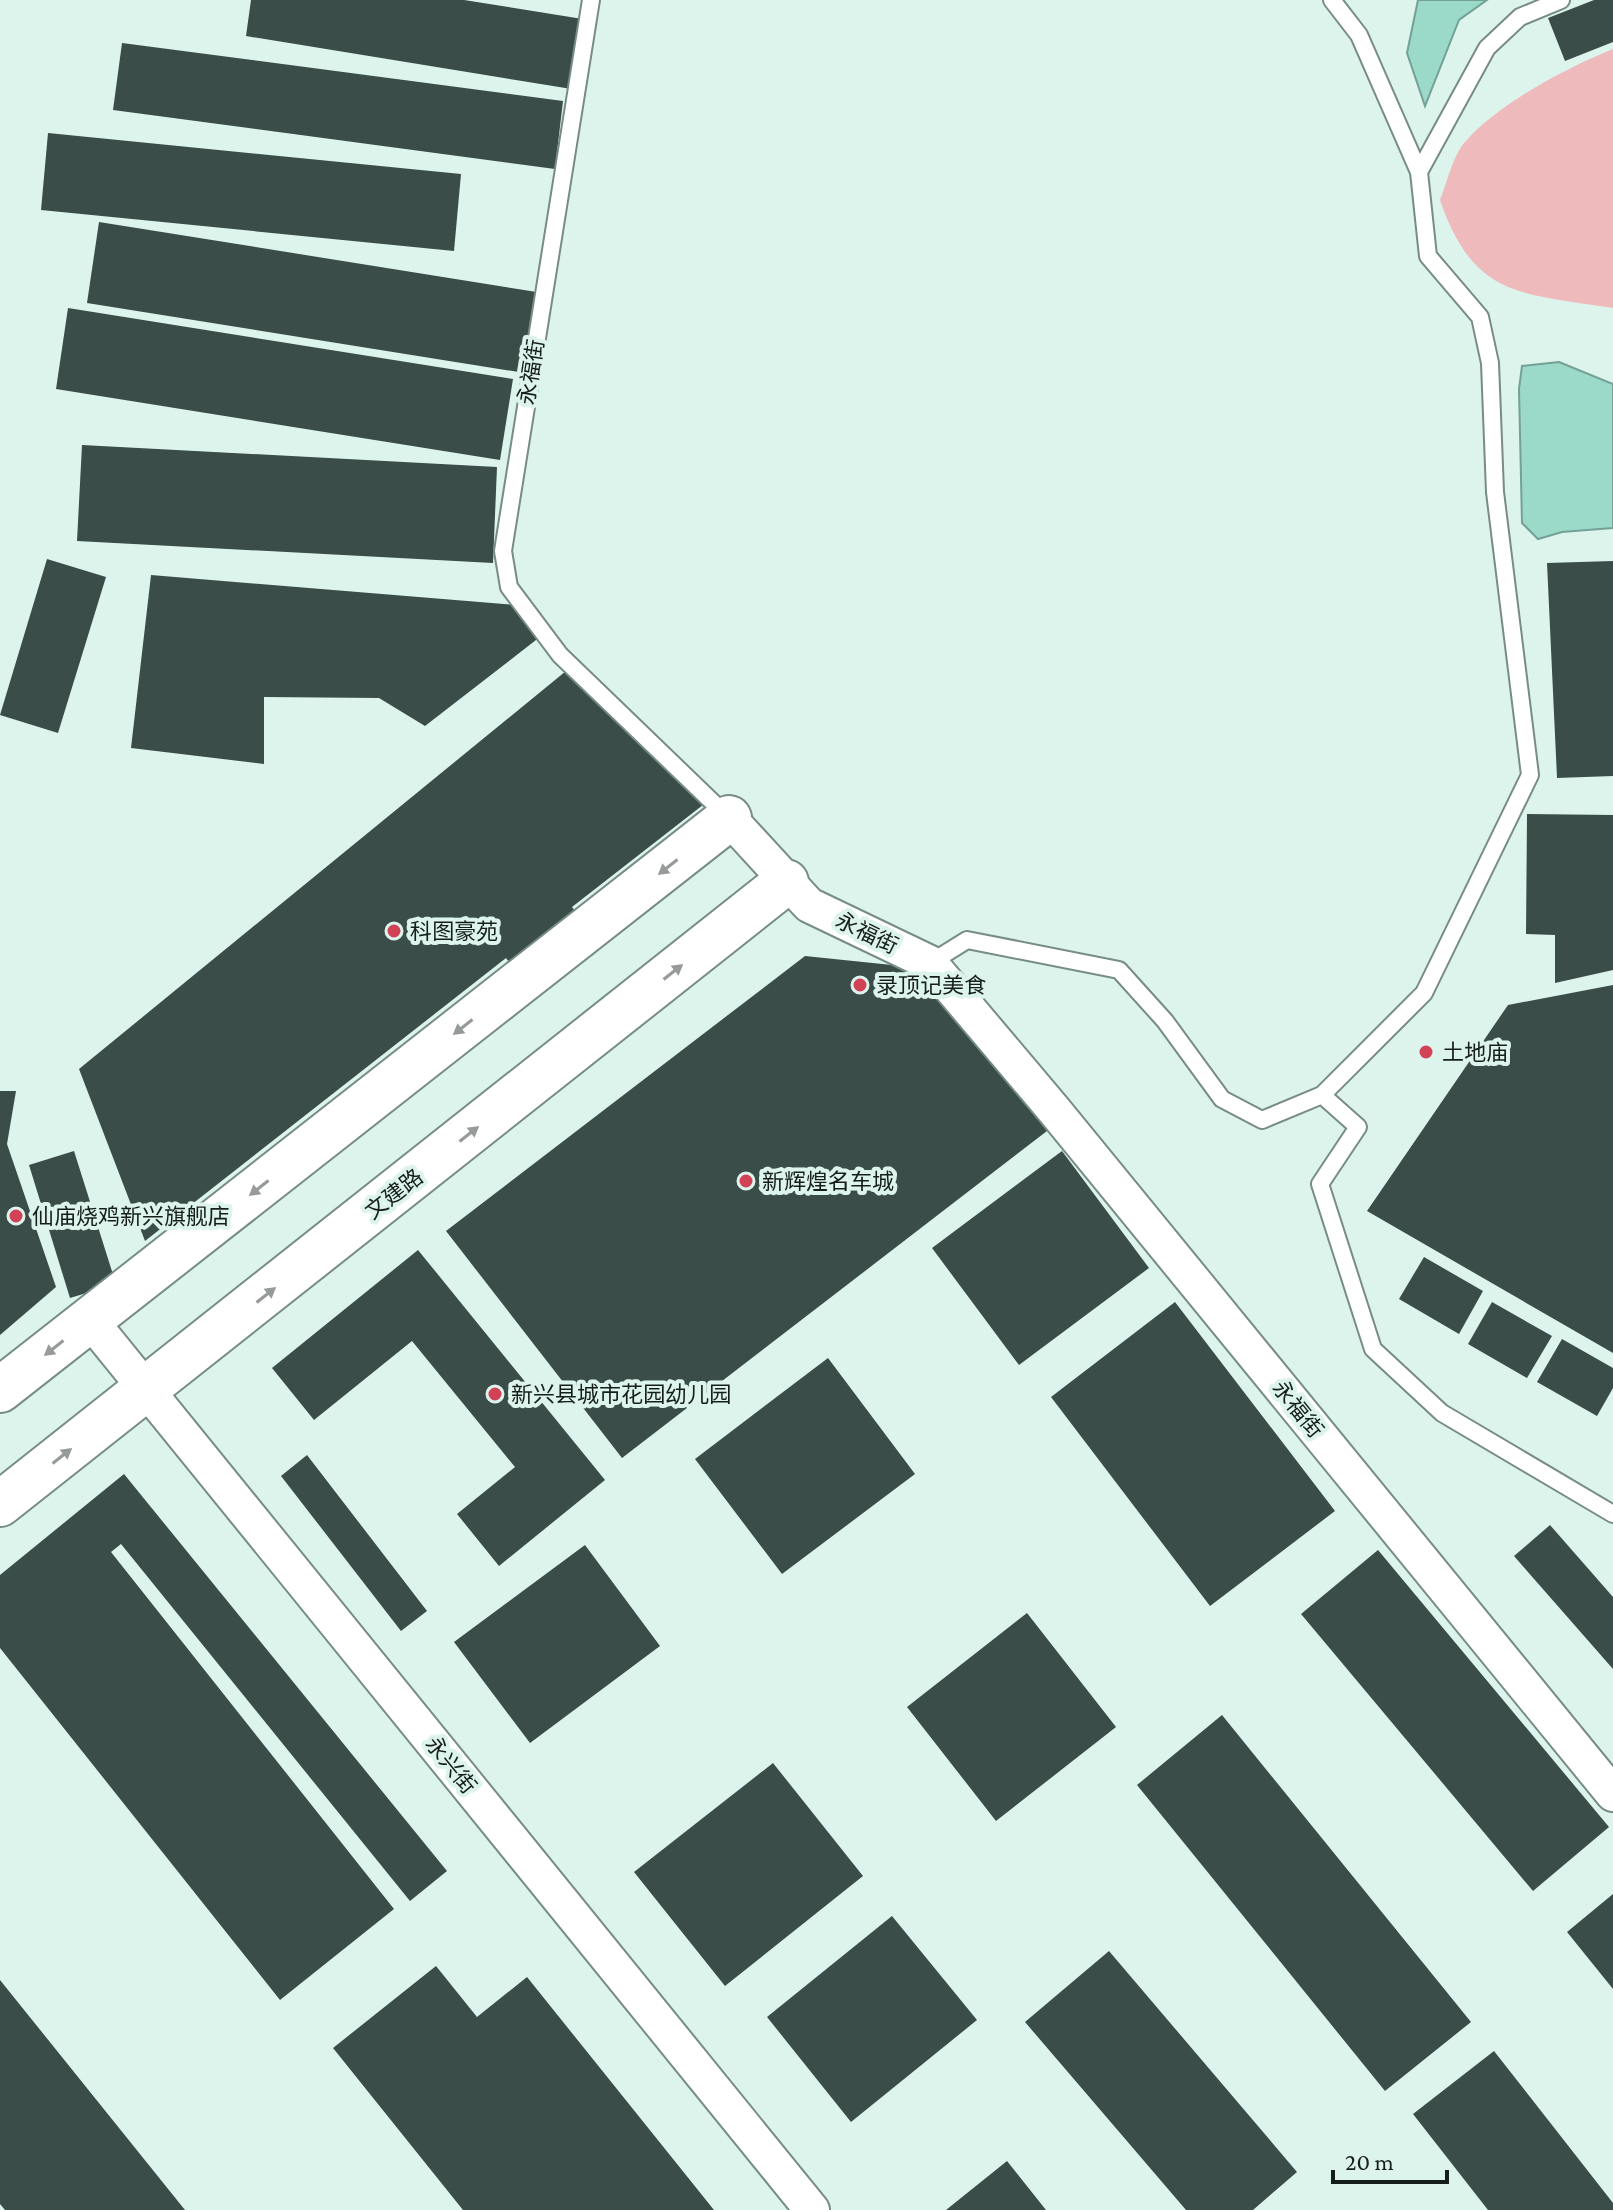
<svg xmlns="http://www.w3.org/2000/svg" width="1613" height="2210" font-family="'Crimson Pro','Noto Sans SC',serif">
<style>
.green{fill:#efbabc}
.water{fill:#9bd9c9;stroke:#73a195;stroke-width:2}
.building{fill:#3a4d48}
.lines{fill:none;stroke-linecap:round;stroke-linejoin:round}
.lane-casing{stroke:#778c86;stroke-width:20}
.street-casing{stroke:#778c86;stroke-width:38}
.secondary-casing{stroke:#778c86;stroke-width:48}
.lane{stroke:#fff;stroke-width:16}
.street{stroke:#fff;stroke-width:34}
.secondary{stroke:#fff;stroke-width:44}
.oneway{fill:#969a99}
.poi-dot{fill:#d24257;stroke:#ddf4ed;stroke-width:3}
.labels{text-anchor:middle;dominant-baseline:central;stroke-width:8;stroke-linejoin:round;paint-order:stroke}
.street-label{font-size:22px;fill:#161e1c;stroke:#ddf4ed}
.poi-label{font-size:22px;fill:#161e1c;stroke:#ddf4ed;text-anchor:start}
</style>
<rect width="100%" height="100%" fill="#ddf4ed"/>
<!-- green -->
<path class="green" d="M 1613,49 L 1613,308 C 1522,293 1474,299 1440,200 C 1447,183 1453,155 1465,142 C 1498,104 1566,68 1613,49 Z"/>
<!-- water -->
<path class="water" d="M 1418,0 L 1487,0 L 1459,20 L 1425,106 L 1407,53 Z
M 1559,362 L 1613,384 L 1613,528 L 1562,532 L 1538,539 L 1522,523 L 1519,389 L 1522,366 Z"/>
<!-- building -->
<path class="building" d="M 251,0 L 464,0 L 595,21 L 584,91 L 246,36 Z
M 1594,0 L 1613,0 L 1613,42 L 1565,61 L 1548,18 Z
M 122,43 L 563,101 L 555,169 L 113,110 Z
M 48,133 L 461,174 L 454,251 L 41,210 Z
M 99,222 L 543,293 L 531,374 L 87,303 Z
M 68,308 L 513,379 L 500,460 L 56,389 Z
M 82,445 L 497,467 L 493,563 L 77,541 Z
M 47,559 L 106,577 L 58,733 L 0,715 Z
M 1613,561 L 1613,776 L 1557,778 L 1547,563 Z
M 151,575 L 515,605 L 545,633 L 425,726 L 379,698 L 264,697 L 264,764 L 131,748 Z
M 566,671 L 717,794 L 572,907 L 575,911 L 509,962 L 506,958 L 145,1241 L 79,1069 Z
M 1527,814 L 1613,815 L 1613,970 L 1555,983 L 1555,935 L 1526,934 Z
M 805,956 L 921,968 L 1047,1131 L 622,1458 L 446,1231 Z
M 1613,985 L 1613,1353 L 1367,1211 L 1508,1005 Z
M 0,1091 L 16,1091 L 7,1144 L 56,1287 L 0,1335 Z
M 74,1151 L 116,1284 L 70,1298 L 29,1165 Z
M 1062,1151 L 1149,1268 L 1019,1365 L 932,1248 Z
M 418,1250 L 605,1480 L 499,1566 L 457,1514 L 515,1467 L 412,1341 L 314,1420 L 272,1368 Z
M 1424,1257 L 1483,1291 L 1459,1334 L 1399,1299 Z
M 1175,1302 L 1335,1511 L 1210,1606 L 1051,1397 Z
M 1492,1302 L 1552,1336 L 1527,1378 L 1468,1344 Z
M 1562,1339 L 1613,1368 L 1613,1388 L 1597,1416 L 1537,1382 Z
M 828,1358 L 915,1474 L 782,1574 L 695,1459 Z
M 307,1455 L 427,1611 L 401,1631 L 281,1476 Z
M 124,1474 L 447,1871 L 410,1901 L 121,1544 L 111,1552 L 394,1909 L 280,2000 L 0,1648 L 0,1575 Z
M 1550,1525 L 1613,1597 L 1613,1669 L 1514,1556 Z
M 585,1545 L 660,1646 L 530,1743 L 454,1642 Z
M 1378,1550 L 1609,1827 L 1533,1891 L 1301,1614 Z
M 1027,1613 L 1116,1727 L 996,1821 L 907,1707 Z
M 1222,1715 L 1471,2022 L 1385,2091 L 1137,1785 Z
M 773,1763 L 863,1876 L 725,1986 L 634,1872 Z
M 1613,1894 L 1613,1989 L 1567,1932 Z
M 892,1916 L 977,2020 L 851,2122 L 767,2017 Z
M 1109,1951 L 1297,2172 L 1253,2210 L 1186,2210 L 1025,2022 Z
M 436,1966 L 477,2017 L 527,1977 L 714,2210 L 463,2210 L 333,2048 Z
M 0,1980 L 185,2210 L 5,2210 L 0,2204 Z
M 1494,2051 L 1613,2203 L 1613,2210 L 1488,2210 L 1413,2114 Z
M 1007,2161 L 1046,2210 L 946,2210 Z"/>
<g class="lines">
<!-- lane casing -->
<g class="lane-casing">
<path id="lane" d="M 591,0 L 503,551 L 509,587 L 560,655 L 729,818
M 1419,172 L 1487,48 L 1520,17 L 1561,0
M 930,963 L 967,940 L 1119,970 L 1165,1021 L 1222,1099 L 1262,1120 L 1322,1095 L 1424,993 L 1530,775 L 1495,492 L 1490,363 L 1480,317 L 1428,256 L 1419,172 L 1359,35 L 1332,0
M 1322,1095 L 1358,1127 L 1320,1184 L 1373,1349 L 1442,1413 L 1613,1514"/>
</g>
<!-- street casing -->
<g class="street-casing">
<path id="street" d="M 729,818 L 809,905 L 930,963 L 1054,1110 L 1613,1794
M 90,1320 L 812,2210"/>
</g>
<!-- secondary casing -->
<g class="secondary-casing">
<path id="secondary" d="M 0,1390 L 729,818
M 0,1504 L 786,882"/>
</g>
<!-- lane -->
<use href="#lane" class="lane"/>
<!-- street -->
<use href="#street" class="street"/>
<!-- secondary -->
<use href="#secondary" class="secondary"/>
</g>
<!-- one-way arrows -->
<defs><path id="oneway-solid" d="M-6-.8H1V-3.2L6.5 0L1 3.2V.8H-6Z" transform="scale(2)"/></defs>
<g class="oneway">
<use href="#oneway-solid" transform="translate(668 867) rotate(142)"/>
<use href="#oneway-solid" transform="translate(673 972) rotate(-38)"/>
<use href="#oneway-solid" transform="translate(463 1027) rotate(142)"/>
<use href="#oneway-solid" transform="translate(469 1134) rotate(-38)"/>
<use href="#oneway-solid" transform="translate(259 1188) rotate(142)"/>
<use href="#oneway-solid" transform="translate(266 1295) rotate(-38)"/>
<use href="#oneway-solid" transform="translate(54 1348) rotate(142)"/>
<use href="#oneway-solid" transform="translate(62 1456) rotate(-38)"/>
</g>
<!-- markers -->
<g class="poi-dot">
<circle cx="394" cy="931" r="8"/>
<circle cx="860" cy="985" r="8"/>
<circle cx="1426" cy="1052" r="8"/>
<circle cx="746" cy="1181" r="8"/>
<circle cx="16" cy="1216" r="8"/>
<circle cx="495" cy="1394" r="8"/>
</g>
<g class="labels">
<!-- street labels -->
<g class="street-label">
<text transform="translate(531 372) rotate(-81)">永福街</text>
<text transform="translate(867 933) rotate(26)">永福街</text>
<text transform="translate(394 1194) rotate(-38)">文建路</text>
<text transform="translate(1298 1409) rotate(51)">永福街</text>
<text transform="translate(451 1765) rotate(51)">永兴街</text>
</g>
<!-- poi labels -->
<g class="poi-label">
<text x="410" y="931">科图豪苑</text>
<text x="876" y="985">录顶记美食</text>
<text x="1442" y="1052">土地庙</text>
<text x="762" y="1181">新辉煌名车城</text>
<text x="32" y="1216">仙庙烧鸡新兴旗舰店</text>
<text x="511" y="1394">新兴县城市花园幼儿园</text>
</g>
</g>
<!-- scale -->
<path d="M1333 2170v12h114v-12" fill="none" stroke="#161e1c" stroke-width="4"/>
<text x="1345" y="2170" font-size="24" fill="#161e1c" stroke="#ddf4ed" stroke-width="6" paint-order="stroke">20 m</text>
</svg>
